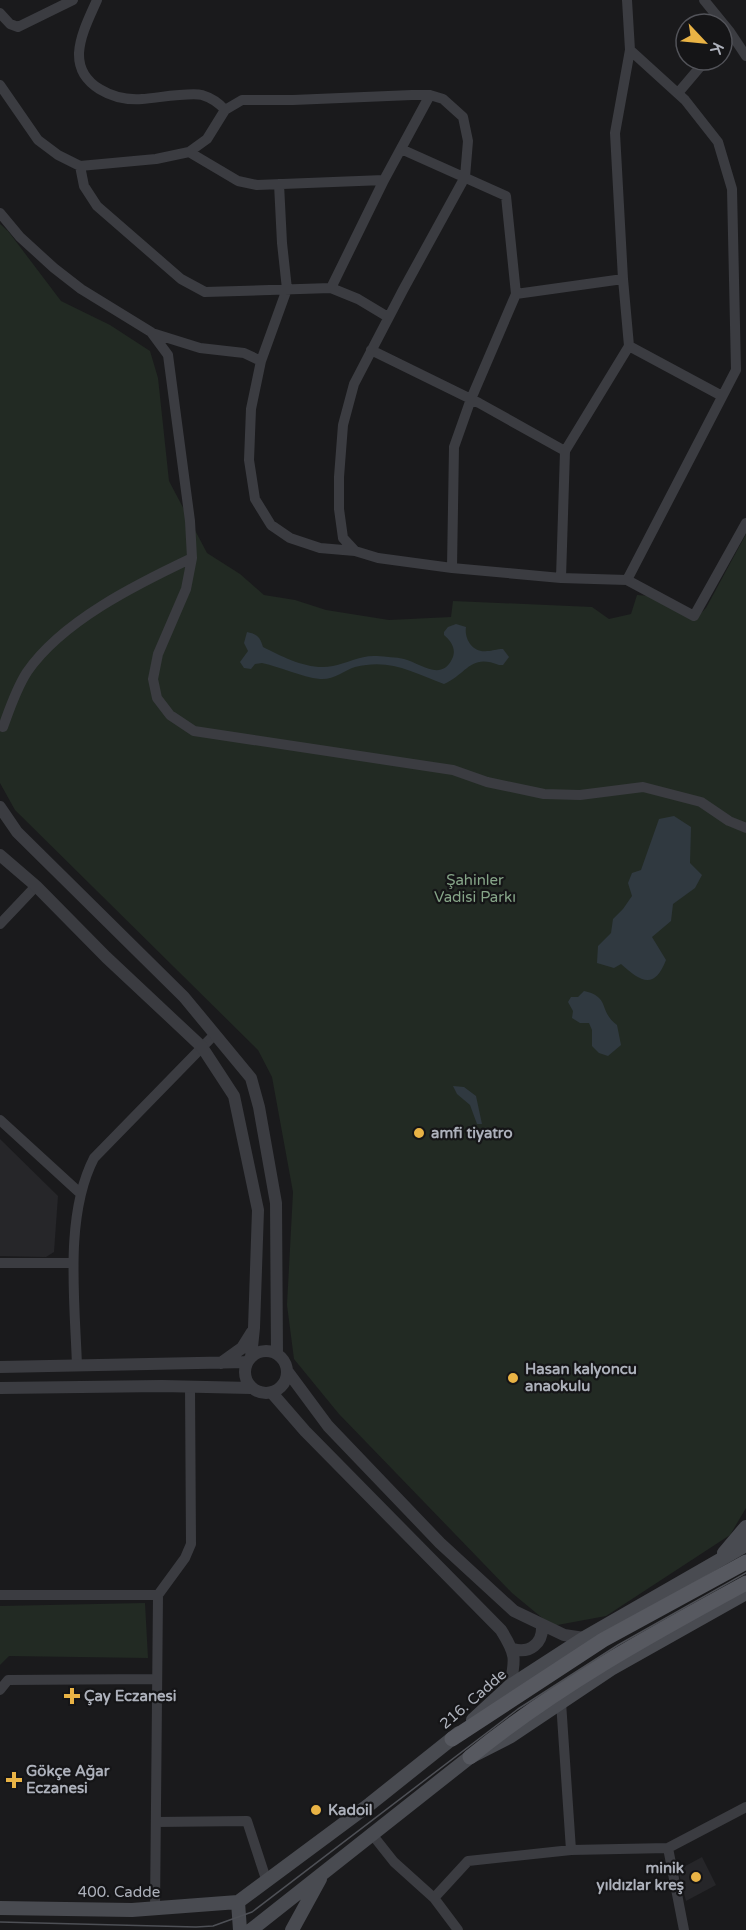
<svg xmlns="http://www.w3.org/2000/svg" width="746" height="1930" font-family="'Varela Round',sans-serif">
<style>
.built{fill:#262629}
.green{fill:#222a23}
.water{fill:#303940}
.lines{fill:none;stroke-linecap:round;stroke-linejoin:round}
.minor{stroke:#3b3c41;stroke-width:10}
.tertiary{stroke:#3b3c41;stroke-width:12}
.secondary{stroke:#494b51;stroke-width:14}
.primary{stroke:#575960;stroke-width:15}
.tram{stroke:#4e5056;stroke-width:1.5}
.poi-dot{fill:#e9b345;stroke:#151517;stroke-width:2}
.labels{text-anchor:middle;dominant-baseline:central;stroke-width:4.5;stroke-linejoin:round;paint-order:stroke}
.park-label{font-size:15px;fill:#86a588;stroke:#151517}
.poi-label{font-size:15px;font-weight:bold;fill:#adb1bb;stroke:#151517;text-anchor:start}
.street-label{font-size:15px;fill:#adb1bb;stroke:#151517}
</style>
<rect width="100%" height="100%" fill="#1a1a1c"/>
<!-- built -->
<path class="built" d="M 0,1139 L 58,1196 L 54,1252 L 46,1257 L 0,1256 Z
M 702,1857 L 716,1885 L 686,1901 L 678,1870 Z"/>
<!-- green -->
<path class="green" d="M 0,224 L 8,231 L 61,301 L 110,325 L 150,351 L 158,378 L 169,481 L 207,553 L 240,574 L 264,595 L 295,600 L 326,610 L 389,620 L 451,617 L 453,601 L 592,607 L 609,619 L 631,614 L 637,595 L 650,596 L 695,619 L 706,608 L 746,534 L 746,1508 L 730,1535 L 606,1616 L 552,1626 L 512,1593 L 339,1414 L 294,1359 L 287,1305 L 293,1192 L 272,1077 L 258,1050 L 15,810 L 0,783 Z
M 145,1603 L 148,1658 L 9,1656 L 0,1665 L 0,1606 Z"/>
<!-- water -->
<path class="water" d="M 456,624 L 466,627 C 464,639 473,653 487,651 C 493,651 496,649 503,649 L 509,657 L 503,665 L 499,665 C 470,653 467,674 444,684 C 412,672 390,658 355,667 C 343,671 334,680 320,679 C 301,677 281,667 262,663 L 255,664 L 251,669 L 244,668 L 240,662 L 248,651 L 244,643 L 247,632 C 257,634 260,637 263,647 C 283,657 309,671 333,666 C 348,663 360,655 377,656 C 386,657 396,657 404,659 C 420,663 441,682 452,659 C 457,649 451,641 444,635 L 444,632 L 448,627 Z
M 674,816 L 691,827 L 690,863 L 702,875 L 695,888 L 673,904 L 671,921 L 652,937 L 666,960 C 654,991 640,981 621,964 L 614,968 L 597,963 L 598,946 L 611,933 L 613,919 L 623,909 L 632,896 L 628,883 L 632,873 L 641,870 L 659,819 Z
M 584,991 C 611,997 598,1011 617,1025 L 621,1045 L 608,1056 L 599,1053 L 592,1046 L 592,1030 L 589,1023 L 580,1023 L 572,1018 L 573,1011 L 568,1002 L 571,997 L 578,997 Z
M 453,1086 L 464,1087 L 476,1096 L 482,1124 L 477,1124 L 470,1105 L 457,1094 Z"/>
<g class="lines">
<!-- minor -->
<path class="minor" d="M 97,0 C 90,16 80,35 79,53 C 78,86 114,101 142,99 C 157,98 190,92 202,95 C 212,98 219,103 225,110
M 704,0 L 730,32 L 746,56
M 0,13 L 10,24 L 18,27 L 73,0
M 0,85 L 38,140 L 58,155 L 80,166 L 156,159 L 189,152 L 207,139 L 225,110 L 242,100 L 293,100 L 412,95 L 430,95 L 443,99 L 463,117 L 468,141 L 465,177 L 403,290 L 354,384 L 343,425 L 339,477 L 339,509 L 343,538 L 355,551 L 378,558 L 452,568 L 561,578 L 627,580 L 736,370 L 732,189 L 718,142 L 685,100 L 630,50
M 678,93 L 706,60
M 401,149 L 506,196 L 516,294 L 471,399 L 454,447 L 452,568
M 189,152 L 238,181 L 257,185 L 384,180
M 80,166 L 84,186 L 97,206 L 181,279 L 205,292 L 331,288 L 358,299 L 388,317
M 279,184 L 282,243 L 287,289 L 261,361 L 251,409 L 249,460 L 255,499 L 271,525 L 290,538 L 320,548 L 355,551
M 0,213 L 20,237 L 54,268 L 81,289 L 151,332 L 168,355 L 190,521 L 192,558 L 186,589 L 158,654 L 153,679 L 157,698 L 170,715 L 194,731 L 453,770 L 487,782 L 544,794 L 580,795 L 643,787 L 701,802 L 729,821 L 746,828
M 331,288 L 384,180 L 430,95
M 516,294 L 623,279
M 152,333 L 200,348 L 244,353 L 261,361
M 629,346 L 722,396
M 371,350 L 479,403 L 565,451
M 561,578 L 565,451 L 629,346 L 623,279 L 615,133 L 630,50 L 627,0
M 627,580 L 694,616 L 746,523
M 3,727 C 10,708 16,689 27,672 C 62,621 137,584 192,558
M 0,924 L 36,886
M 0,1120 L 81,1194
M 0,1263 L 73,1263
M 77,1366 C 75,1302 64,1216 94,1158 L 215,1034
M 0,1595 L 158,1595
M 0,1690 L 8,1680 L 156,1679
M 561,1702 L 571,1850
M 157,1822 L 247,1821 L 267,1882
M 371,1833 L 394,1862 L 434,1898 L 458,1930
M 668,1848 L 684,1930
M 434,1898 L 468,1861 L 571,1850 L 668,1848 L 746,1807
M 155,1910 L 158,1595 L 185,1558 L 191,1544 L 190,1386"/>
<!-- tertiary -->
<path class="tertiary" d="M 0,807 L 17,832 L 184,997 L 251,1078 L 259,1107 L 276,1203 L 277,1353
M 0,855 L 36,886 L 106,957 L 202,1047 L 234,1096 L 258,1210 L 254,1328 L 251,1357
M245 1372a21 21 0 1 1 42 0a21 21 0 1 1-42 0Z
M 221,1363 L 242,1348 L 252,1332
M 0,1367 L 247,1362
M 288,1372 L 328,1426 L 440,1543 L 514,1611 L 564,1635 L 584,1638
M 0,1388 L 162,1386 L 251,1388
M 272,1393 L 305,1431 L 501,1630 C 516,1654 516,1658 510,1686
M 513,1649 C 530,1654 543,1643 542,1626"/>
<!-- secondary -->
<path class="secondary" d="M 724,1553 L 746,1527
M 473,1720 L 510,1686 L 584,1638 L 746,1545
M 238,1902 L 370,1804 L 459,1733
M 238,1902 L 240,1930
M 0,1908 L 132,1910 L 238,1902
M 251,1930 L 470,1757 L 511,1736 L 611,1669 L 746,1593
M 292,1930 L 320,1879"/>
<!-- primary -->
<path class="primary" d="M 452,1739 L 603,1640 L 746,1562
M 470,1757 C 554,1688 650,1635 746,1583"/>
<!-- tram -->
<path class="tram" d="M 0,1922 L 196,1927 L 213,1926 L 252,1912 L 518,1709 L 618,1645 L 746,1573"/>
</g>
<!-- markers -->
<g class="poi-dot">
<circle cx="419" cy="1133" r="6"/>
<circle cx="513" cy="1378" r="6"/>
<path d="M69 1687h6v6h6v6h-6v6h-6v-6h-6v-6h6z"/>
<path d="M11 1771h6v6h6v6h-6v6h-6v-6h-6v-6h6z"/>
<circle cx="316" cy="1810" r="6"/>
<circle cx="696" cy="1877" r="6"/>
</g>
<g class="labels">
<!-- park labels -->
<g class="park-label">
<text x="475" y="880">Şahinler<tspan x="475" dy="17">Vadisi Parkı</tspan></text>
</g>
<!-- poi labels -->
<g class="poi-label">
<text x="431" y="1133">amfi tiyatro</text>
<text x="525" y="1369">Hasan kalyoncu<tspan x="525" dy="17">anaokulu</tspan></text>
<text x="84" y="1696">Çay Eczanesi</text>
<text x="26" y="1771">Gökçe Ağar<tspan x="26" dy="17">Eczanesi</tspan></text>
<text x="328" y="1810">Kadoil</text>
<text x="684" y="1868" text-anchor="end">minik<tspan x="684" dy="17">yıldızlar kreş</tspan></text>
</g>
<!-- street labels -->
<g class="street-label">
<text transform="translate(473 1699) rotate(-41)">216. Cadde</text>
<text x="119" y="1892">400. Cadde</text>
</g>
</g>
<!-- north arrow -->
<g transform="translate(704 42) rotate(116)"><circle r="28" fill="#151517" stroke="#525359" stroke-width="1.5"/>
<path d="M0-4.5L10 22L0 15L-10 22Z" fill="#e9b345"/>
<text y="-9" font-size="16" font-weight="bold" text-anchor="middle" fill="#adb1bb">K</text>
</g>
</svg>
